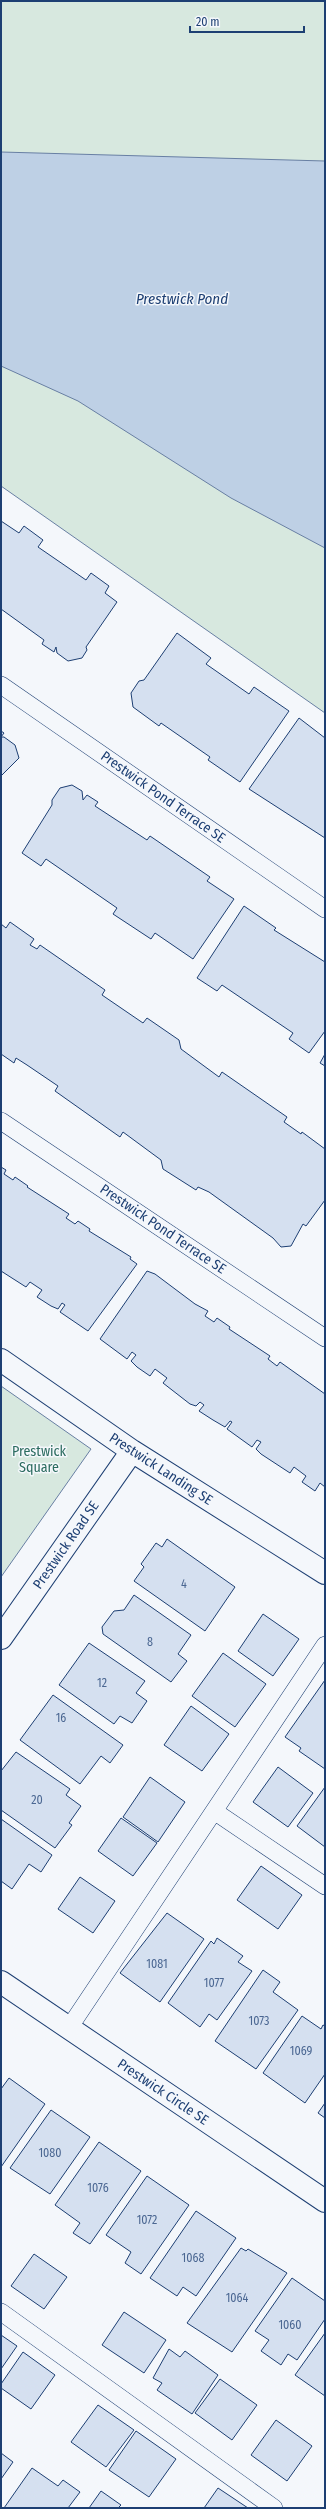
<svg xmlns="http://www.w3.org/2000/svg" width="326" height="2509" font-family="'Fira Sans Condensed',sans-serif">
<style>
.green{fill:#d7e8df;stroke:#687fa3}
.water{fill:#bed0e5;stroke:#687fa3}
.building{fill:#d5e0f0;stroke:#1d3f73}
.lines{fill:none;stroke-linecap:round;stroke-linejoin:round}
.service-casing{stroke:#1d3f73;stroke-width:18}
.minor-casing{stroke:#1d3f73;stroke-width:24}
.tertiary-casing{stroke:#1d3f73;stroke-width:24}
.service{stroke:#f4f7fb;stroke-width:17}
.minor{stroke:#f4f7fb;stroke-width:22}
.tertiary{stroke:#f4f7fb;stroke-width:22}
.labels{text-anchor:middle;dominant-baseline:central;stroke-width:3;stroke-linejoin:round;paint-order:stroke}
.number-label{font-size:12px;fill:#4b6792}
.street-label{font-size:14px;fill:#1d3f73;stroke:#f4f7fb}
.park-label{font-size:14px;fill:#2c6c60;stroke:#f4f7fb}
.water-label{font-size:15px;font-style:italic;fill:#1d3f73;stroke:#f4f7fb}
</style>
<rect width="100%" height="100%" fill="#f4f7fb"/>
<!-- green -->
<path class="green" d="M 1,1 L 325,1 L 325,713 L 1,486 Z
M 1,1386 L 91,1449 L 1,1577 Z"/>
<!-- water -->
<path class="water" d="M 1,152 L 325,161 L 325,548 L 231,498 L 78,401 L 1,366 Z"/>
<!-- building -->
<path class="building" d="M 1,521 L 19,533 L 24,526 L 43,540 L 38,547 L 86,580 L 91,573 L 109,586 L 105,593 L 117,602 L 86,647 L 87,650 L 82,658 L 68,661 L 57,653 L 56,647 L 54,652 L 42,644 L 44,640 L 1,609 Z
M 177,633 L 211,658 L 206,664 L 249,694 L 254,687 L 289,711 L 240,782 L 208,760 L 210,757 L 161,723 L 159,726 L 133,707 L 131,693 L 139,681 L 144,680 Z
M 299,718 L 325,738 L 325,838 L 249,789 Z
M 1,731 L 4,733 L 1,737 L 4,737 L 15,745 L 19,758 L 1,776 Z
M 72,785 L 82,791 L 83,800 L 87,795 L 98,802 L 95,806 L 147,840 L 150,836 L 210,877 L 207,881 L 234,899 L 193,959 L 155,933 L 151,939 L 113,914 L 117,908 L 46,859 L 41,866 L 22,853 L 52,805 L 52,800 L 60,788 Z
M 244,906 L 276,928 L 274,930 L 325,962 L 325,1031 L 309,1053 L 289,1039 L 293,1033 L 222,985 L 217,991 L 197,978 Z
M 10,922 L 34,939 L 30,945 L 37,949 L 40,945 L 105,990 L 102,995 L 143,1023 L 147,1018 L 179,1040 L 181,1049 L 219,1077 L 222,1072 L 287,1117 L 284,1122 L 301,1134 L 302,1132 L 325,1149 L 325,1200 L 306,1226 L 303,1224 L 291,1246 L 281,1247 L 273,1238 L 209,1192 L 198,1187 L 196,1190 L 163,1169 L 161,1160 L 123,1132 L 120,1137 L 55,1091 L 58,1086 L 27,1065 L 16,1058 L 14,1063 L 1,1054 L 1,924 L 6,928 Z
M 325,1054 L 325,1066 L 320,1063 Z
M 1,1167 L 6,1170 L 4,1174 L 13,1180 L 15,1177 L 28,1186 L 27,1187 L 69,1214 L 66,1218 L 75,1224 L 78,1221 L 90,1229 L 89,1231 L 131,1257 L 130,1259 L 137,1264 L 88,1331 L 60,1312 L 65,1305 L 62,1303 L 58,1309 L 51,1306 L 37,1297 L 42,1290 L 30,1282 L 26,1287 L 1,1271 Z
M 147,1271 L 155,1274 L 195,1304 L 208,1311 L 205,1316 L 214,1322 L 217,1318 L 230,1327 L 229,1329 L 270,1356 L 268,1359 L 277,1366 L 280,1362 L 325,1394 L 325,1487 L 320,1483 L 315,1491 L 302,1482 L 306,1476 L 294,1467 L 290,1473 L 261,1454 L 256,1449 L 261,1442 L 257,1440 L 252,1447 L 227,1429 L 232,1422 L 230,1421 L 225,1427 L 213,1420 L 199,1411 L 204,1405 L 200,1402 L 196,1406 L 190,1404 L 163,1383 L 167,1378 L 155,1369 L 150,1376 L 137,1367 L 131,1361 L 136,1355 L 132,1352 L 127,1359 L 100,1339 Z
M 167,1539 L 235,1587 L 205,1631 L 134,1581 L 144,1567 L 141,1564 L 156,1543 L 162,1547 Z
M 134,1595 L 191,1635 L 178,1654 L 187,1661 L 171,1682 L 103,1634 L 102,1627 L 114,1611 L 124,1610 Z
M 263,1614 L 299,1639 L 273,1676 L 238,1651 Z
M 89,1643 L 145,1681 L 136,1693 L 147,1701 L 132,1723 L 120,1716 L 114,1724 L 59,1685 Z
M 223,1653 L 266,1684 L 235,1727 L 192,1696 Z
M 325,1680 L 325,1769 L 299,1751 L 301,1748 L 285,1737 Z
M 53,1695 L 123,1745 L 110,1763 L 101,1756 L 80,1784 L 20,1740 Z
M 191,1706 L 229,1734 L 202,1771 L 164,1745 Z
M 16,1752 L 70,1789 L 66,1795 L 81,1806 L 69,1823 L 72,1825 L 55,1848 L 1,1810 L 1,1771 Z
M 278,1767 L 313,1793 L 288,1827 L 253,1802 Z
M 150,1777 L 185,1802 L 158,1842 L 123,1817 Z
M 325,1787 L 325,1847 L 297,1826 Z
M 121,1818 L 157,1843 L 133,1876 L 98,1851 Z
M 1,1819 L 52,1855 L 41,1872 L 29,1864 L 12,1889 L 1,1881 Z
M 261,1866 L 302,1895 L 278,1929 L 237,1900 Z
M 80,1877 L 115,1901 L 93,1933 L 58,1909 Z
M 167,1913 L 204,1939 L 160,2002 L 120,1973 Z
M 217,1938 L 243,1956 L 238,1962 L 252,1971 L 217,2020 L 209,2014 L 200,2027 L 168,2003 L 211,1941 L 214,1944 Z
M 263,1970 L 280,1982 L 273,1992 L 298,2010 L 256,2069 L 215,2041 Z
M 302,2016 L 321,2029 L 323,2025 L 325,2026 L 325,2074 L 305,2103 L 263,2073 Z
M 9,2078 L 45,2104 L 1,2167 L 1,2089 Z
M 325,2103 L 325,2118 L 318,2113 Z
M 51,2110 L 90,2137 L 50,2194 L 10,2168 Z
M 99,2142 L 141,2171 L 90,2244 L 73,2233 L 80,2223 L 55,2205 Z
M 147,2176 L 189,2205 L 141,2274 L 125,2263 L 131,2252 L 106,2235 Z
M 196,2211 L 236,2238 L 196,2296 L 183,2287 L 177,2296 L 150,2278 Z
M 241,2248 L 246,2251 L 248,2249 L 287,2273 L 232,2352 L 187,2323 Z
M 34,2254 L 67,2277 L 44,2309 L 11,2286 Z
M 292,2278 L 325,2301 L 325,2319 L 297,2360 L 288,2354 L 281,2365 L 261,2351 L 269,2340 L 255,2331 Z
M 124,2312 L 166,2340 L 144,2373 L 102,2345 Z
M 325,2333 L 325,2396 L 295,2375 Z
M 1,2335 L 17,2346 L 1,2369 Z
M 169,2349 L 180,2357 L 185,2351 L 218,2375 L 192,2414 L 157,2390 L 162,2383 L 153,2378 Z
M 23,2352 L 55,2375 L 31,2409 L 1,2388 L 1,2384 Z
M 220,2379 L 257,2405 L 232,2440 L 195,2413 Z
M 98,2405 L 134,2430 L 106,2467 L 71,2442 Z
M 276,2420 L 312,2446 L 287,2481 L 251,2455 Z
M 136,2431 L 176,2459 L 149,2497 L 109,2470 Z
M 1,2453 L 13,2462 L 1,2479 Z
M 32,2468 L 58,2486 L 63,2480 L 80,2492 L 68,2508 L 4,2508 Z
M 218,2488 L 248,2508 L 204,2508 Z
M 101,2491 L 121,2505 L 118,2508 L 89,2508 Z"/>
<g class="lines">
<!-- service casing -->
<g class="service-casing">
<path id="service" d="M 1,685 L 325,909
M 1,1121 L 325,1338
M 214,1811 L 325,1886
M 69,2028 L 325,1645
M 1,2312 L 274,2508"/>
</g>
<!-- minor casing -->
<g class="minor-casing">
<path id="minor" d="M 1,1360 L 132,1451 L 325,1573
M 1,1638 L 132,1451"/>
</g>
<!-- tertiary casing -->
<g class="tertiary-casing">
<path id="tertiary" d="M 1,1982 L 325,2201"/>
</g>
<!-- service -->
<use href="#service" class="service"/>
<!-- minor -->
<use href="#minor" class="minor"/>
<!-- tertiary -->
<use href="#tertiary" class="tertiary"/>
</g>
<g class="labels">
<!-- number labels -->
<g class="number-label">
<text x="184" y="1584">4</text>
<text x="150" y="1642">8</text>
<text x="102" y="1683">12</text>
<text x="61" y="1718">16</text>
<text x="37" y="1800">20</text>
<text x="157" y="1964">1081</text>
<text x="214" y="1983">1077</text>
<text x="259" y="2021">1073</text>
<text x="301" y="2051">1069</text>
<text x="50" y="2153">1080</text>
<text x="98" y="2188">1076</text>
<text x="147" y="2220">1072</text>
<text x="193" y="2258">1068</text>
<text x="237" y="2298">1064</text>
<text x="290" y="2325">1060</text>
</g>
<!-- street labels -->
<g class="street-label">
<text transform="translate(163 797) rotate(35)">Prestwick Pond Terrace SE</text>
<text transform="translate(163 1229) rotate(34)">Prestwick Pond Terrace SE</text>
<text transform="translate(161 1469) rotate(33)">Prestwick Landing SE</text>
<text transform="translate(66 1545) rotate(-55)">Prestwick Road SE</text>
<text transform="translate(163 2092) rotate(34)">Prestwick Circle SE</text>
</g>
<!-- park labels -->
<g class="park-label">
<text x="39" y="1451">Prestwick<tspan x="39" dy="16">Square</tspan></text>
</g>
<!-- water labels -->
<g class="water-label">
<text x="182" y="299">Prestwick Pond</text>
</g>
</g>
<!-- border -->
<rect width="326" height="2509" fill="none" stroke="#1d3f73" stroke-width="4"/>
<!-- scale -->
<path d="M190 26v6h114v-6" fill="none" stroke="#1d3f73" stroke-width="2"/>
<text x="196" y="26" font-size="12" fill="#1d3f73" stroke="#f4f7fb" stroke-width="3" paint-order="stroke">20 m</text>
</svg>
